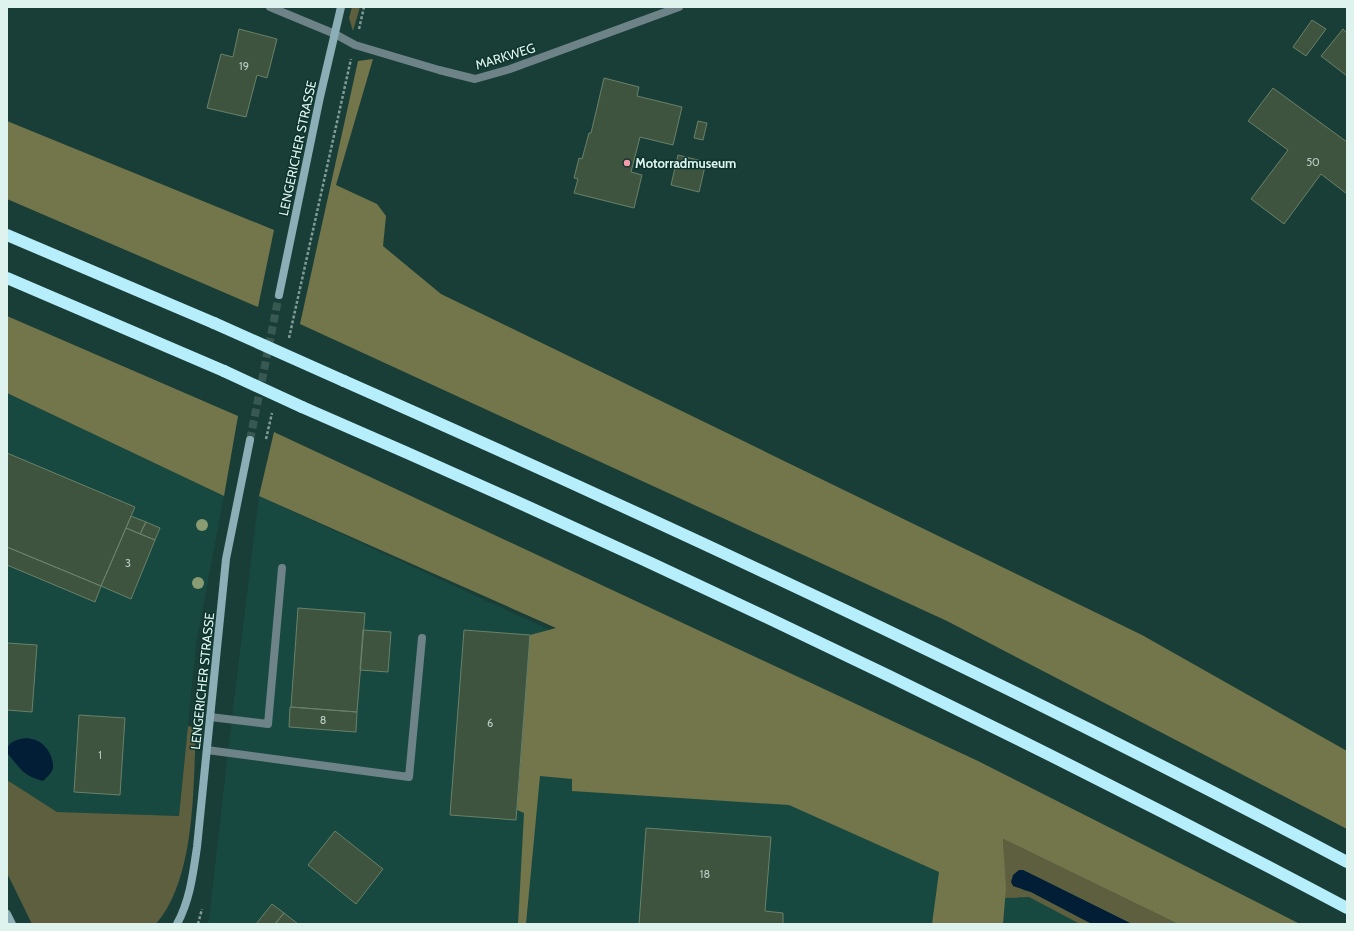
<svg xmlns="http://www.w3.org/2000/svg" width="1354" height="931" font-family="Cabin,sans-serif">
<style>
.built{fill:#184941}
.green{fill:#5d5f3e}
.forest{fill:#73754b}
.water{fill:#021e37}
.building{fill:#3e543e;stroke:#698169}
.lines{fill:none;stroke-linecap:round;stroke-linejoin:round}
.secondary-tunnel{stroke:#375952;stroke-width:8;stroke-dasharray:8 4;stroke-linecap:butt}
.path{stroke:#809c96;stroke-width:2.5;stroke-dasharray:3 2;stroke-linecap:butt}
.lane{stroke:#6d8388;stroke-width:8}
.secondary{stroke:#8baeb7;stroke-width:8}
.highway{stroke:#b6eefb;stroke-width:12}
.highway-bridge{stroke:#b6eefb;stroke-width:12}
.tree{fill:#899c72}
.poi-dot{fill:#f39aab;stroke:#0d342d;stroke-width:1.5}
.labels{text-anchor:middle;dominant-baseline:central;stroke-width:3;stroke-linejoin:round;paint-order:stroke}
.number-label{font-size:11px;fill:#b7cbc2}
.street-label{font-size:13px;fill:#dff3ee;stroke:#0d342d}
.poi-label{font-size:13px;font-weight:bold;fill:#dff3ee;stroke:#0d342d;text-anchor:start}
</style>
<rect width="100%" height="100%" fill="#193e37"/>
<!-- built -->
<path class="built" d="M 7,393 L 224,496 L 196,644 L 179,816 L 57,812 L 7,780 Z
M 259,496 L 1003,839 L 1178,924 L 206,924 L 209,920 L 230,734 Z"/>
<!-- green -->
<path class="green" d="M 352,7 L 360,7 L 353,31 L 349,18 Z
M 188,726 L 196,728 C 193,786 196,878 156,924 L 32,924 L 7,873 L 7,780 L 57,812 L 179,816 Z
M 1003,839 L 1178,924 L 1132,924 L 1023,870 L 1023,890 L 1031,892 L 1092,924 L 1080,924 L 1029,897 L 1005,898 Z"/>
<!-- forest -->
<path class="forest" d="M 373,59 L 336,185 L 377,204 L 386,216 L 383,246 L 441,294 L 1142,635 L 1347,751 L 1347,829 L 947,621 L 300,324 L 358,61 Z
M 7,121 L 274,230 L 258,307 L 7,199 Z
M 7,316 L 238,416 L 224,496 L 7,393 Z
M 274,432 L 978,761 L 1300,924 L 1178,924 L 1003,839 L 1006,888 L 1003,924 L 932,924 L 939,872 L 789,805 L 572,791 L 572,779 L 540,776 L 526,924 L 518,924 L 524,813 L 517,810 L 530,635 L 556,628 L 259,496 Z"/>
<!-- water -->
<path class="water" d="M 27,738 C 29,739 34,739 36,740 C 46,744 54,757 53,768 C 52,773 47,777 43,781 C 22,775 21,769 7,753 C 6,742 17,739 27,738 Z
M 1019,870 L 1023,870 L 1132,924 L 1092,924 L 1031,892 L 1013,886 L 1011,882 L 1013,875 Z"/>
<!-- building -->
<path class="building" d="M 1312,20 L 1326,29 L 1306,56 L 1293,47 Z
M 239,29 L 277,39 L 267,78 L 257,75 L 246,117 L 207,108 L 221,54 L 233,57 Z
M 1343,29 L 1347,33 L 1347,76 L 1321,56 Z
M 604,78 L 639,87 L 637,96 L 682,107 L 673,145 L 640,137 L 631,172 L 642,175 L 634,208 L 574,193 L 578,179 L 574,178 L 579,158 L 582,159 L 589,133 L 591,133 Z
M 1273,88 L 1347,142 L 1347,194 L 1321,174 L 1284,224 L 1251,199 L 1288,150 L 1248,121 Z
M 698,121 L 707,123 L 703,140 L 694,138 Z
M 678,155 L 706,162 L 699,192 L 671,185 Z
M 7,453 L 135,507 L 101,586 L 7,547 Z
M 131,516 L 146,522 L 140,534 L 126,528 Z
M 146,522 L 160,528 L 155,540 L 140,534 Z
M 126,528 L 155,540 L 131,599 L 101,586 Z
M 7,547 L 101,586 L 95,602 L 7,565 Z
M 298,608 L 365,613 L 357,712 L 291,707 Z
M 363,630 L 391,632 L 388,672 L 360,670 Z
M 464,630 L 530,635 L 516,820 L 450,815 Z
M 7,643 L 37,645 L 32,712 L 7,710 Z
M 290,707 L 357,712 L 356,732 L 289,727 Z
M 79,715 L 125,718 L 120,795 L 74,792 Z
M 646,828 L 771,837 L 765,911 L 783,913 L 783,924 L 639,924 Z
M 335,831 L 383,869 L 356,904 L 308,865 Z
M 272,904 L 284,913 L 275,924 L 256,924 Z
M 284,913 L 298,924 L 275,924 Z"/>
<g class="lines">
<!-- secondary-tunnel -->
<path class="secondary-tunnel" d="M 250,440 L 279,295"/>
<!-- path -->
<path class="path" d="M 359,29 L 364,7
M 289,338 L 351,59
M 266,439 L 272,413
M 198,924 L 202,909"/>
<!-- lane -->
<path class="lane" d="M 270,7 L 335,34 L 355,45 L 439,70 L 475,79 L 510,69 L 679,7
M 210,717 L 268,724 L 282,568
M 207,750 L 409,777 L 422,638"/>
<!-- secondary -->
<path class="secondary" d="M 279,295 L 320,97 L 341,7
M 7,914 L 12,924
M 177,924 C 190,900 193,874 197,847 L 226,559 L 250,440"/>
<!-- highway -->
<path class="highway" d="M 7,235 L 214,323
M 7,278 L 224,371
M 344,381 C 683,531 1019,688 1347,862
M 302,407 C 656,560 1005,727 1347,908"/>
<!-- highway-bridge -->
<path class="highway-bridge" d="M 214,323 L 344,381
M 224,371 L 302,407"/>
</g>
<!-- trees -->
<g class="tree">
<circle cx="202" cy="525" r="6"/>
<circle cx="198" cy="583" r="6"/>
</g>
<!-- markers -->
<circle class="poi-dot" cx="627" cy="163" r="4"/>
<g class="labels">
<!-- number labels -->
<g class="number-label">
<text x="244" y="66">19</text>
<text x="1313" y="162">50</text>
<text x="128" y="563">3</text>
<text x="323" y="720">8</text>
<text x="490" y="723">6</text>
<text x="100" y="755">1</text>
<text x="705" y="874">18</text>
</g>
<!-- street labels -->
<g class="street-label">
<text transform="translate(505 56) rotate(-17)">MARKWEG</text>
<text transform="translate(297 148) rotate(-78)">LENGERICHER STRASSE</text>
<text transform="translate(202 681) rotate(-84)">LENGERICHER STRASSE</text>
</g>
<!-- poi labels -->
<g class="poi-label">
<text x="635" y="163">Motorradmuseum</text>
</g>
</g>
<!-- border -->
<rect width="1354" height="931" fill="none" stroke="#dff3ee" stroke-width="16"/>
</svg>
